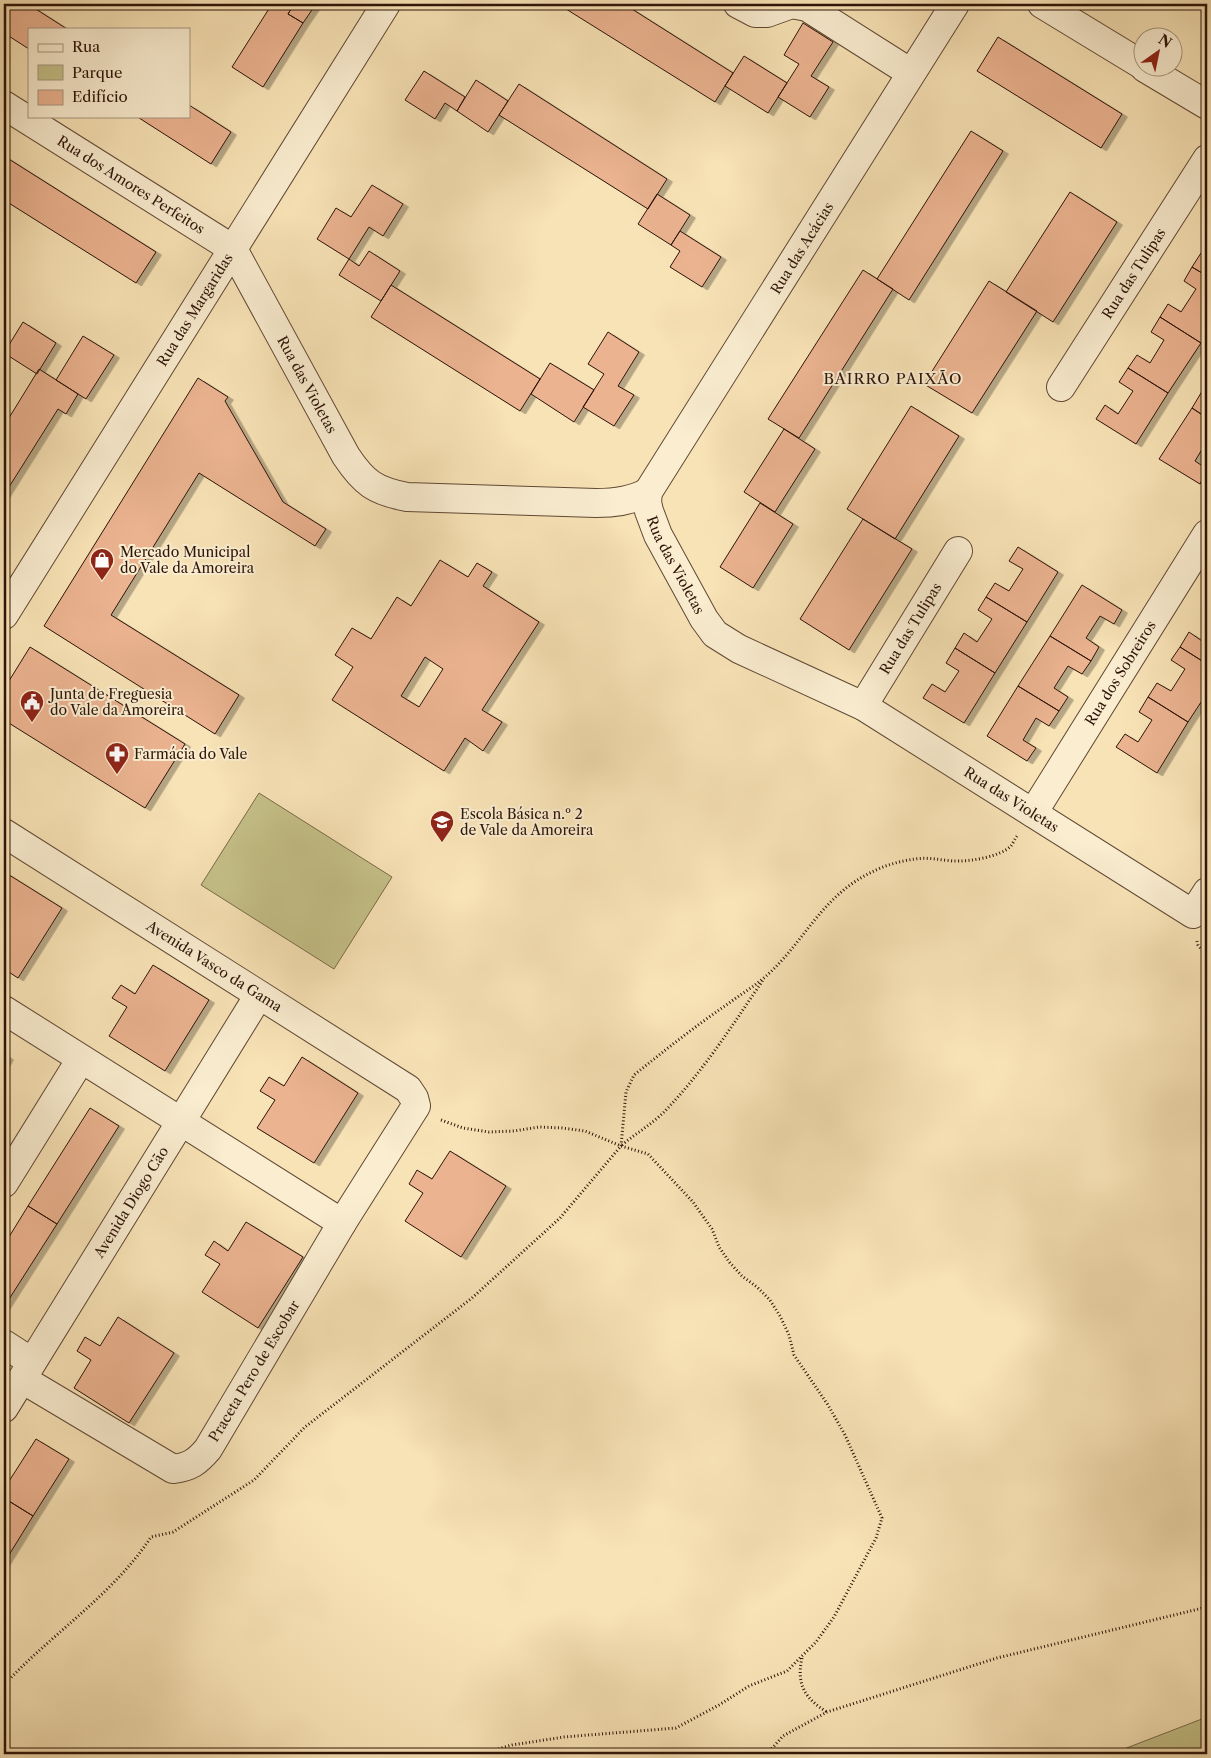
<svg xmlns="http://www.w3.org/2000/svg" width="1211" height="1758" font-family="'Libre Caslon Text',serif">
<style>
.green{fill:#c5c188;stroke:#796a48}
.building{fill:#ebb390;stroke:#2d1408;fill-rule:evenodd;filter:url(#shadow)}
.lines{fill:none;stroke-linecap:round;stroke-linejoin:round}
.street-casing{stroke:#604834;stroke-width:30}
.path{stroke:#2d1408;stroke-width:3;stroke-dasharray:1 2.5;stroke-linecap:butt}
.street{stroke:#faedd0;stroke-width:28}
.labels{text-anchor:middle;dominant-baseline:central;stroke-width:4;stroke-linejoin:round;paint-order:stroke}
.street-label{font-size:14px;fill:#2d1408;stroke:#faedd0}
.poi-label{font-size:14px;fill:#2d1408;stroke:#faedd0;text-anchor:start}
.neighbourhood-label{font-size:15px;letter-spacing:1px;fill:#2d1408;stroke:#faedd0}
</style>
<defs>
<filter id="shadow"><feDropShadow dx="5.5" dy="3" stdDeviation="0" flood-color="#0004"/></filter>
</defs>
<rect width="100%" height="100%" fill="#f8e3b6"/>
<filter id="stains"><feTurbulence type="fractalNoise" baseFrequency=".004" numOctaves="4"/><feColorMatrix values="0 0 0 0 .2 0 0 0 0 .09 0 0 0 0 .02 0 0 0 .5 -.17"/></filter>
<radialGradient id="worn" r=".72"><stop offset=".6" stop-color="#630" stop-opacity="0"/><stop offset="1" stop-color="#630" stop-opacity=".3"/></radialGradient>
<!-- green -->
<path class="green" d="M 259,793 L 392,877 L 334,969 L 201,885 Z
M 1207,1717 L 1207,1754 L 1111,1754 Z"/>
<!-- building -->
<path class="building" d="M 4,4 L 28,4 L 67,29 L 29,29 L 29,49 L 4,33 Z
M 272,4 L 294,4 L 288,14 L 303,23 L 263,87 L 232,67 Z
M 294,4 L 316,4 L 303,23 L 288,14 Z
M 569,4 L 624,4 L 733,73 L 715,102 L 566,9 Z
M 803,23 L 833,42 L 811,76 L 829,87 L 810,117 L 778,97 L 799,64 L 784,55 Z
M 998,37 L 1122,114 L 1101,148 L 977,71 Z
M 744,56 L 787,83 L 768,113 L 725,86 Z
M 424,71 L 465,97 L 457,111 L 445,103 L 435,119 L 405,100 Z
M 476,80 L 508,101 L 488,132 L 457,111 Z
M 519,84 L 667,179 L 648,209 L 499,115 Z
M 189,105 L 231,132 L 211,164 L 136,116 L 189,116 Z
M 971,131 L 1003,151 L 909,300 L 877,279 Z
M 4,156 L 156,252 L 136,283 L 4,200 Z
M 372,185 L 403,204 L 383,236 L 369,227 L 349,259 L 317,239 L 336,208 L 351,217 Z
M 1070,192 L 1117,222 L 1053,322 L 1006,292 Z
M 657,194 L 690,215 L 671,245 L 638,224 Z
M 680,231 L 721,257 L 702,287 L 670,267 L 680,251 L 671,245 Z
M 369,251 L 400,271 L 381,301 L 339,275 L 349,259 L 359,266 Z
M 1201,253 L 1207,256 L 1207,276 L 1192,267 Z
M 1192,267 L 1207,276 L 1207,332 L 1201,343 L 1160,317 L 1168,304 L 1181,312 L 1196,289 L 1184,281 Z
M 863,270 L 893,289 L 799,438 L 768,419 Z
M 989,281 L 1037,311 L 972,413 L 924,384 Z
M 391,285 L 540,379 L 520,411 L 371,317 Z
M 1160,317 L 1201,343 L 1168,393 L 1128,368 L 1137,355 L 1150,363 L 1164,340 L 1151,332 Z
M 23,322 L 56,343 L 37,374 L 4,353 Z
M 608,332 L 639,352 L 618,386 L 634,395 L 614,426 L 583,407 L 604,374 L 588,364 Z
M 83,336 L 114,355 L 86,399 L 56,380 Z
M 550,363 L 594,390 L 574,422 L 531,394 Z
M 1128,368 L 1168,393 L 1136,444 L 1096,419 L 1105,405 L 1118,414 L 1133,391 L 1119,382 Z
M 39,369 L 78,394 L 66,414 L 58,409 L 4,495 L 4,426 Z
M 198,378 L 228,397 L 225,401 L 283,502 L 326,529 L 315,546 L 199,473 L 111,615 L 239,695 L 215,734 L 44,626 Z
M 1207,383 L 1207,418 L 1192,408 Z
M 911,406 L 959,436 L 895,539 L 847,509 Z
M 1192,408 L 1207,418 L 1207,441 L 1195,461 L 1207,469 L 1200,484 L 1159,459 Z
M 784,429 L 815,449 L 775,512 L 744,492 Z
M 760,503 L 793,524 L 753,588 L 720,567 Z
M 863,519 L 912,549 L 849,650 L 800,619 Z
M 1018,547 L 1058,572 L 1027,622 L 986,597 L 995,583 L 1009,591 L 1023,569 L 1009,561 Z
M 440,560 L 468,577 L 477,563 L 492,572 L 483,586 L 539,622 L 482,710 L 502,722 L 483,751 L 465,738 L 444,771 L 332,700 L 353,667 L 335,655 L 352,628 L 371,639 L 397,597 L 411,606 ZM 425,657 L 443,669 L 419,707 L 401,696 Z
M 1082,585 L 1122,610 L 1114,624 L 1100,616 L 1086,638 L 1099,647 L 1091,661 L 1050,636 Z
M 986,597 L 1027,622 L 995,673 L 955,648 L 964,633 L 977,642 L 992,619 L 978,610 Z
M 1189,632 L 1202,641 L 1207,633 L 1207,664 L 1180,647 Z
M 1050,636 L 1091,661 L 1082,674 L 1068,666 L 1054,688 L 1068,697 L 1059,711 L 1018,686 Z
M 30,647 L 185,744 L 145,808 L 4,720 L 4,689 Z
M 1180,647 L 1207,664 L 1207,693 L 1188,722 L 1148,697 L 1157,683 L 1171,691 L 1185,669 L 1171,660 Z
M 955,648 L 995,673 L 964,723 L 923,698 L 932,684 L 945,692 L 959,671 L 946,663 Z
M 1018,686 L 1059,711 L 1049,726 L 1036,718 L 1023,740 L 1036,748 L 1027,761 L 987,736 Z
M 1148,697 L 1188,722 L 1157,773 L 1116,747 L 1125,734 L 1138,742 L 1152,720 L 1139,712 Z
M 6,873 L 62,908 L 18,978 L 4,969 L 4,876 Z
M 153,965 L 209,1000 L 165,1071 L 109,1036 L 127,1007 L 112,998 L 121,985 L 135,994 Z
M 4,1054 L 8,1057 L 4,1064 Z
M 302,1057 L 358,1093 L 314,1163 L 257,1128 L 275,1100 L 260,1091 L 269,1077 L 284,1086 Z
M 90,1108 L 119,1126 L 57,1224 L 28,1206 Z
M 450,1151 L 506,1186 L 461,1257 L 405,1221 L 423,1193 L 409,1184 L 417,1170 L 432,1179 Z
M 28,1206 L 57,1224 L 4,1307 L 4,1245 Z
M 246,1222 L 303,1257 L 258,1328 L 202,1292 L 220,1264 L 205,1255 L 214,1241 L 228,1251 Z
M 118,1317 L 174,1353 L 129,1423 L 74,1388 L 91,1360 L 77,1351 L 85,1337 L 100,1346 Z
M 36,1439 L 69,1459 L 33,1516 L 4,1498 L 4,1489 Z
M 4,1498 L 33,1516 L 4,1563 Z"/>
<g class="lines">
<!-- street casing -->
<g class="street-casing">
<g id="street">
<path d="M 738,4 L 755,13 L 767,13 L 792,4 L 807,7 L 911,73"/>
<path id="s1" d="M 955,4 L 648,492 L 647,502 L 649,511 L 658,535 L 704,619 L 715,634 L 739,649 L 863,706 L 1193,914 L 1207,892"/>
<path d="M 1042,4 L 1144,66"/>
<path d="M 1145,68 L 1207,105"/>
<path id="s2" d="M 4,105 L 233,249 L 346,456 C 364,483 375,491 407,497 L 596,503 C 614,503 632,501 648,492"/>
<path id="s3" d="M 1061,387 L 1207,159"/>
<path id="s4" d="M 4,615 L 386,4"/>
<path id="s5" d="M 863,706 L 958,551"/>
<path id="s6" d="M 1033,813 L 1207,534"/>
<path id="s7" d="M 4,833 L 408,1089 L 414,1098 L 416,1106 L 342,1223 L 208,1449 C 197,1462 190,1467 173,1469 L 22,1379"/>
<path d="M 4,1010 L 342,1223"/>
<path d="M 4,1183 L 81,1059"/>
<path d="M 4,1344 L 32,1362"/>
<path id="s8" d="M 4,1408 L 259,995"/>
</g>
</g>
<!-- path -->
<path class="path" d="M 1197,941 L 1198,945 L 1207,957
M 441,1120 L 463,1128 L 489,1132 L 514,1131 L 539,1127 L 562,1128 L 585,1131 L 621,1146 L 648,1154 L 693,1202 L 712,1229 L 719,1247 L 730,1263 L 742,1276 L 757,1287 L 770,1300 L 780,1316 L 789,1335 L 794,1355 L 828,1405 L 845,1435 L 882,1518 L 876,1538 L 834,1617 L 816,1642 L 787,1671 L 749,1686 L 719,1705 L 676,1728 L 564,1737 L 512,1745 L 481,1754
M 622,1145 C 635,1134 652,1124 664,1112 C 702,1073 732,1026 763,980
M 802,1658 C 796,1684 805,1699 827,1712
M 4,1685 C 50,1635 113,1595 151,1537 L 173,1532 L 254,1480 L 305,1427 L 472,1298 L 560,1218 L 621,1146 L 626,1092 L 634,1075 C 664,1051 694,1027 725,1006 C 738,996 752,988 765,977 C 805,942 821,896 872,872 C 885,865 901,861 915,859 C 928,857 940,860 953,861 C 968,862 1000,857 1011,846 C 1013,843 1015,839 1017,836
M 767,1754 L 783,1736 L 827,1712 L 997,1658 L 1207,1607"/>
<!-- street -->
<use href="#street" class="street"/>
</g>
<!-- icons -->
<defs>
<g id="shop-pin" transform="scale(1.25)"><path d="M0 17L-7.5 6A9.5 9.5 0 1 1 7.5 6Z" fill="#8f2418" stroke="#faedd0"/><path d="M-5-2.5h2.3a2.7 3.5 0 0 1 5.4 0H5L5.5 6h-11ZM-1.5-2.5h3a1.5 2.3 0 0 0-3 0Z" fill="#fff"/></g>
<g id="civic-pin" transform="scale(1.25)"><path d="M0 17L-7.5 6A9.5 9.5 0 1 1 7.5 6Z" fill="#8f2418" stroke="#faedd0"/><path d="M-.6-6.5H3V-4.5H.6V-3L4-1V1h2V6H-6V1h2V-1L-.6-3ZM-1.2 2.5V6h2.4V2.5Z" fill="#fff"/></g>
<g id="pharmacy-pin" transform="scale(1.25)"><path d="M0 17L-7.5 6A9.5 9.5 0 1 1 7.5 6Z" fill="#8f2418" stroke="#faedd0"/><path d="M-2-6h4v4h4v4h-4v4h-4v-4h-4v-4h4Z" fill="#fff"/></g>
<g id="school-pin" transform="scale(1.25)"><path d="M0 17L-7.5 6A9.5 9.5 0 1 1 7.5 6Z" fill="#8f2418" stroke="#faedd0"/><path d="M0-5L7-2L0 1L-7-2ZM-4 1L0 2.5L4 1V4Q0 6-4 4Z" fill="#fff"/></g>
</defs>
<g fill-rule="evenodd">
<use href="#shop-pin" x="102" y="560"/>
<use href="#civic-pin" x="32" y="702"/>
<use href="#pharmacy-pin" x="117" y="754"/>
<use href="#school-pin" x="442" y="822"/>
</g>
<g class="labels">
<!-- street labels -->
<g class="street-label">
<text stroke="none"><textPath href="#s2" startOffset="150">Rua dos Amores Perfeitos</textPath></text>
<text transform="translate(802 248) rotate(-58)">Rua das Acácias</text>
<text stroke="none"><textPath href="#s3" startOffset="135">Rua das Tulipas</textPath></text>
<text stroke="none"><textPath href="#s4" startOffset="360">Rua das Margaridas</textPath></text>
<text stroke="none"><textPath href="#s2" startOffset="425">Rua das Violetas</textPath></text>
<text stroke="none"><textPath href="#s1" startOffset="656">Rua das Violetas</textPath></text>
<text stroke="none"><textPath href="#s5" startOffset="91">Rua das Tulipas</textPath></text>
<text stroke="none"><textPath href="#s6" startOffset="165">Rua dos Sobreiros</textPath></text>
<text stroke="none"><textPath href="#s1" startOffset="1076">Rua das Violetas</textPath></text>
<text stroke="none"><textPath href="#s7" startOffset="249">Avenida Vasco da Gama</textPath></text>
<text stroke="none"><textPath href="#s8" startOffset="242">Avenida Diogo Cão</textPath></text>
<text transform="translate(254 1371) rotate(-59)">Praceta Pero de Escobar</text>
</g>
<!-- poi labels -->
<g class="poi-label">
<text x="120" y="552">Mercado Municipal<tspan x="120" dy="16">do Vale da Amoreira</tspan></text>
<text x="50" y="694">Junta de Freguesia<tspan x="50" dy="16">do Vale da Amoreira</tspan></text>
<text x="134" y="754">Farmácia do Vale</text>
<text x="460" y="814">Escola Básica n.º 2<tspan x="460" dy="16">de Vale da Amoreira</tspan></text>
</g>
<!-- neighbourhood labels -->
<g class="neighbourhood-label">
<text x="893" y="378">BAIRRO PAIXÃO</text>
</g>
</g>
<!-- margin -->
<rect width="1211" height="1758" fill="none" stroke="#f8e3b6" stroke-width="20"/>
<rect x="5" y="5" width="1201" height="1748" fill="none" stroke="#2d1408" stroke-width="2.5"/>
<rect x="10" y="10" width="1191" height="1738" fill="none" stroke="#2d1408"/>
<!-- legend -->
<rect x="28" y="28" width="162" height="90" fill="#faedd0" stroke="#a89680"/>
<rect x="38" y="44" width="25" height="8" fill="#faedd0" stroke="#a89680"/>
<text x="72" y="52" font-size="15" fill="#2d1408">Rua</text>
<rect x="38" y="65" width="25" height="15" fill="#c5c188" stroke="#a89680"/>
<text x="72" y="78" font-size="15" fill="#2d1408">Parque</text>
<rect x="38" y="90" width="25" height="15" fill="#ebb390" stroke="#a89680"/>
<text x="72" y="102" font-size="15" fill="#2d1408">Edifício</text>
<!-- north arrow -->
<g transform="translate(1158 52) rotate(33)"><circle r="24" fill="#faedd0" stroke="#a89680"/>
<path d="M0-4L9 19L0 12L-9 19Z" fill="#8f2418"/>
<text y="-8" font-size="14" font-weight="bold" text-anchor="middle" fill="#2d1408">N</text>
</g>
<rect width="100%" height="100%" filter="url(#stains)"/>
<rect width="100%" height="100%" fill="url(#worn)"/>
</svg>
